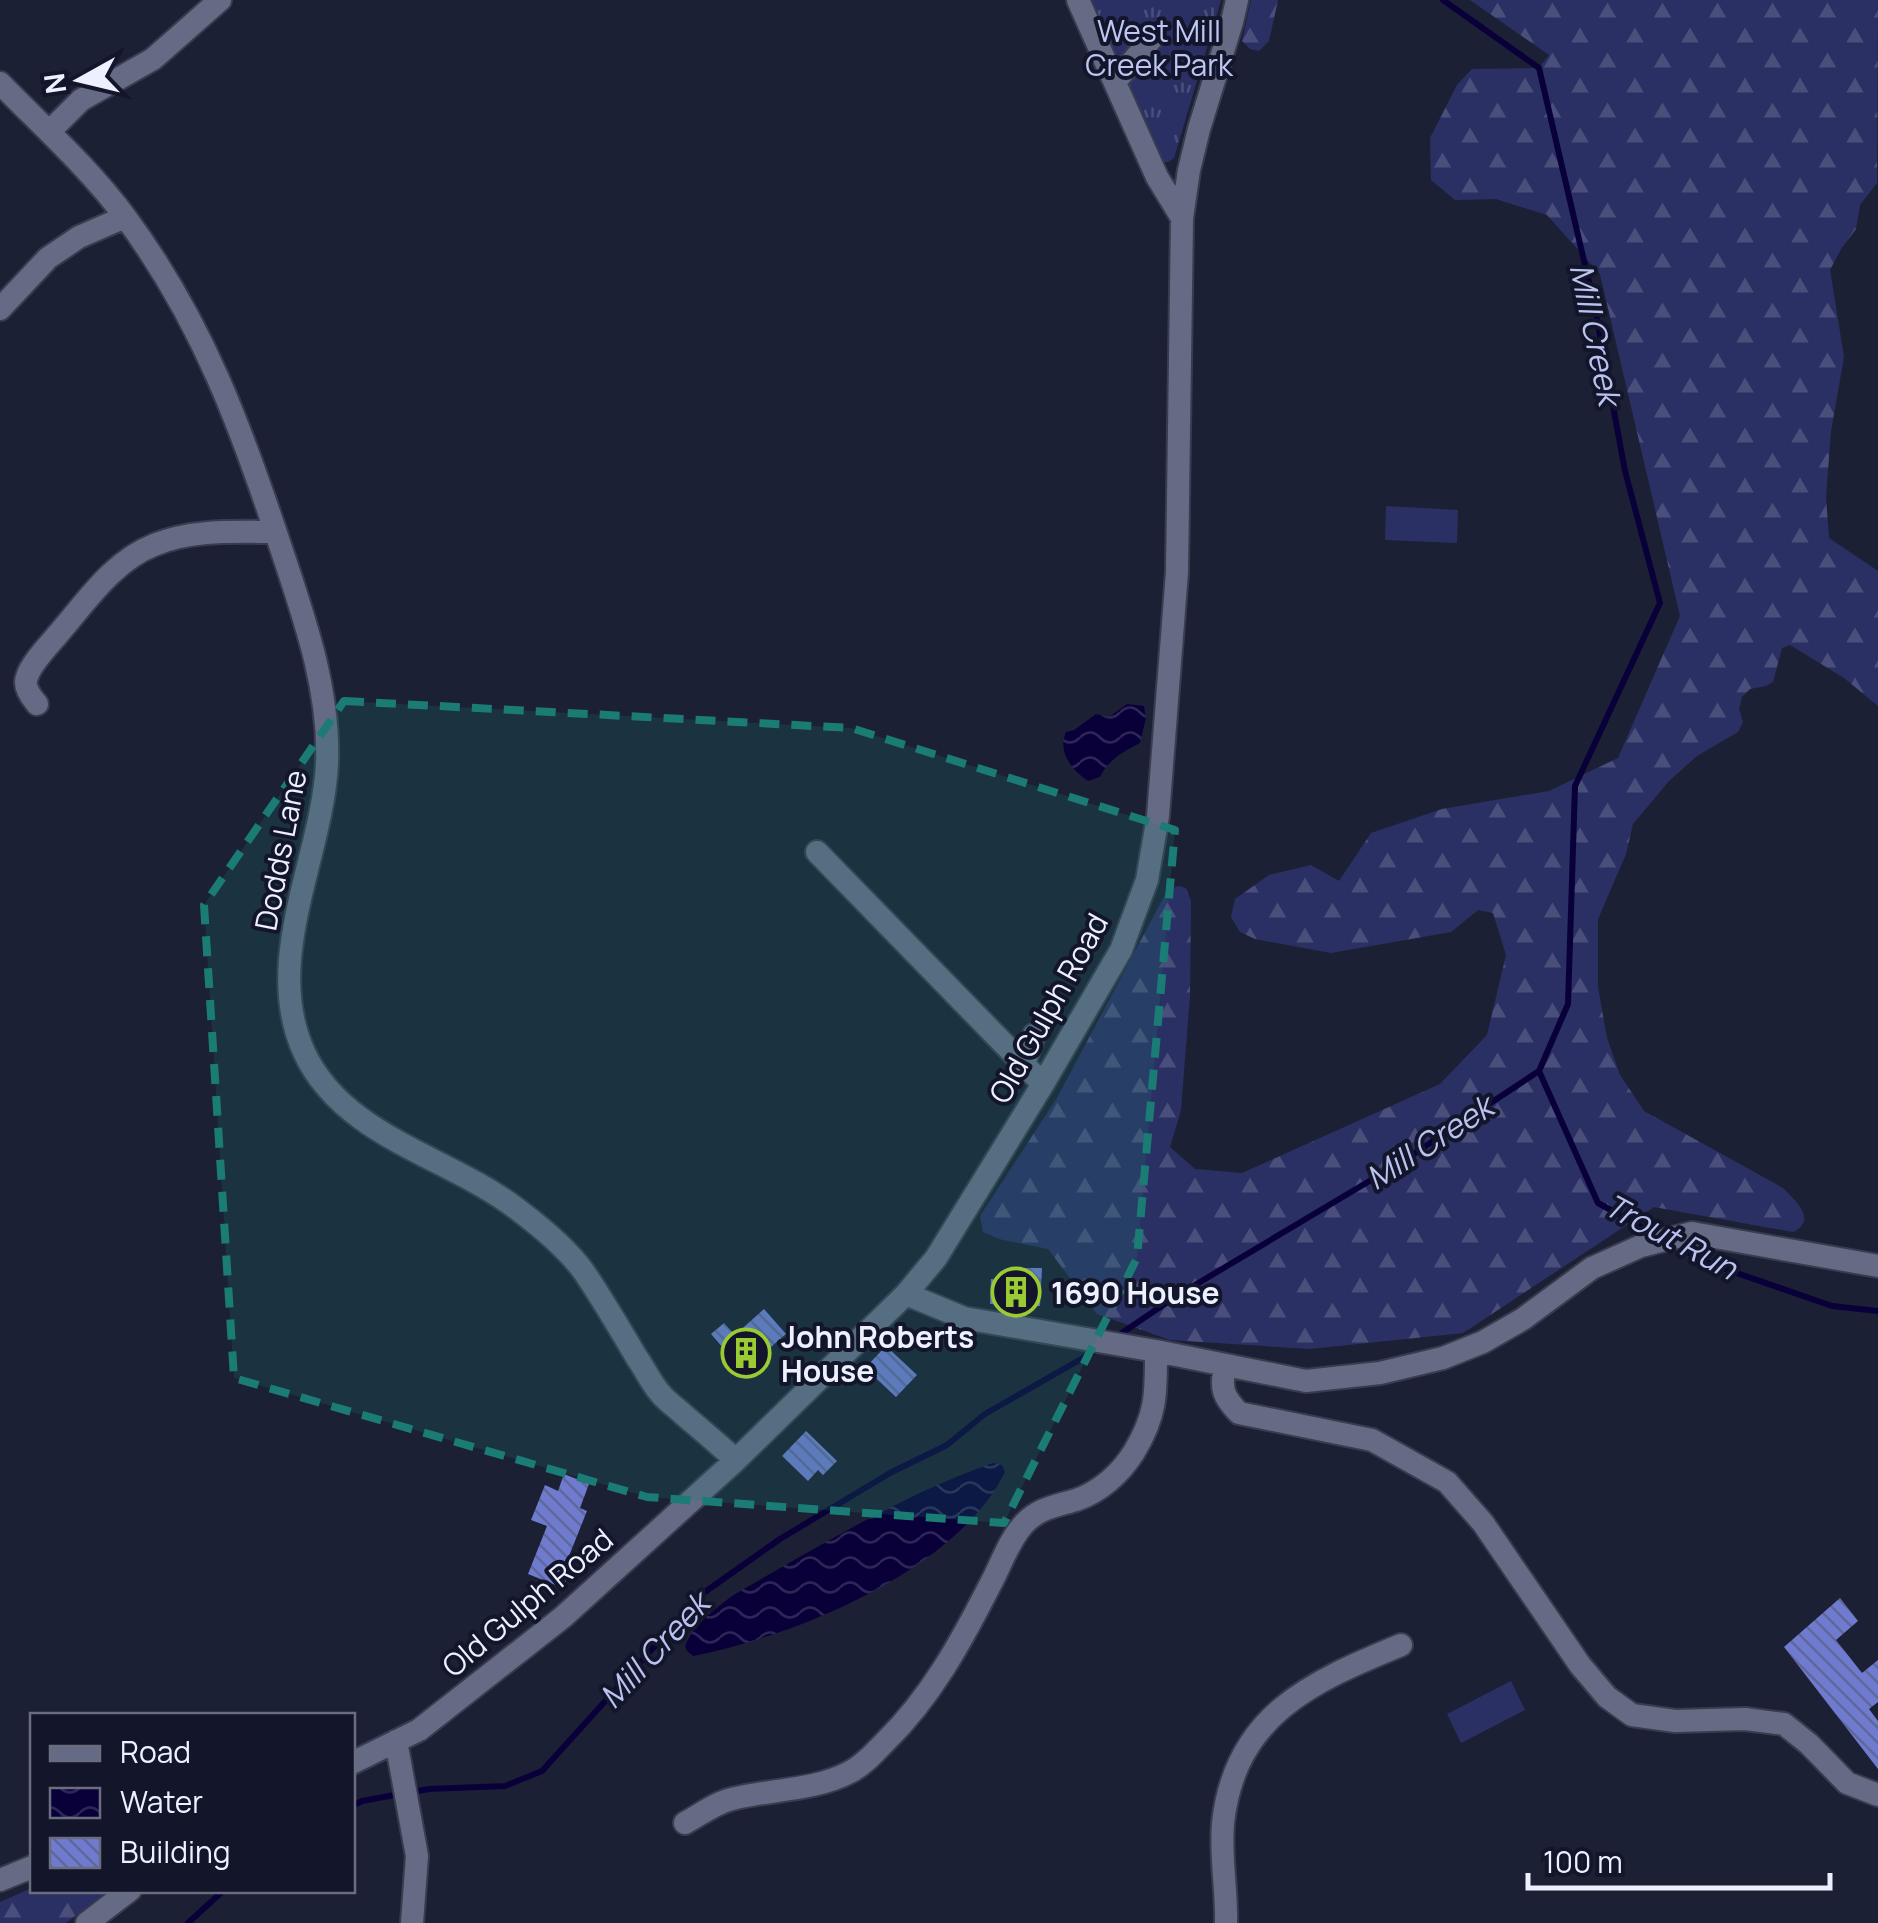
<svg xmlns="http://www.w3.org/2000/svg" width="1878" height="1923" font-family="Manrope,sans-serif">
<style>
.forest{fill:url(#forest-firs)}
.park{fill:url(#park-tufts)}
.garden{fill:#2b3064}
.water{fill:url(#water-waves)}
.lines{fill:none;stroke-linecap:round;stroke-linejoin:round}
.stream{stroke:#090039;stroke-width:6}
.building{fill:url(#building-back-hatch)}
.minor-casing{stroke:#393c4e;stroke-width:26}
.minor{stroke:#666b85;stroke-width:22}
.marked{fill:#1a7c75;fill-opacity:0.2;stroke:#1a7c75;stroke-width:8;stroke-dasharray:20 12;stroke-linejoin:round}
.labels{text-anchor:middle;dominant-baseline:central;stroke-width:8;stroke-linejoin:round;paint-order:stroke}
.park-label{font-size:30px;fill:#bec7f3;stroke:#13162b}
.street-label{font-size:30px;fill:#ecf0ff;stroke:#13162b}
.poi-label{font-size:30px;font-weight:bold;fill:#ecf0ff;stroke:#13162b;text-anchor:start}
.water-label{font-size:32px;font-style:italic;fill:#bac3ef;stroke:#13162b}
</style>
<defs>
<pattern id="forest-firs" width="22" height="20" patternUnits="userSpaceOnUse" patternTransform="scale(2.5)"><rect width="22" height="20" fill="#2b3064"/><path d="M5 1l3.5 6h-7zM16 11l3.5 6h-7z" fill="#4a4e7b"/></pattern>
<pattern id="park-tufts" width="24" height="20" patternUnits="userSpaceOnUse" patternTransform="scale(2.5)"><rect width="24" height="20" fill="#2b3064"/><path d="M3 7l-1-3M5 7V3M7 7l1-3M15 17l-1-3M17 17v-4M19 17l1-3" fill="none" stroke="#4a4e7b"/></pattern>
<pattern id="water-waves" width="16" height="10" patternUnits="userSpaceOnUse" patternTransform="scale(2.5)"><rect width="16" height="10" fill="#090039"/><path d="M0 5q4-4 8 0t8 0" fill="none" stroke="#2d2657"/></pattern>
<pattern id="building-back-hatch" width="6" height="6" patternUnits="userSpaceOnUse" patternTransform="scale(2.5)"><rect width="6" height="6" fill="#6f7bcf"/><path d="M-1 5l2 2M0 0l6 6M5-1l2 2" fill="none" stroke="#5f679b"/></pattern>
</defs>
<rect width="100%" height="100%" fill="#1c2035"/>
<!-- forest -->
<path class="forest" d="M 1251,0 L 1278,0 L 1269,41 L 1259,51 L 1250,49 L 1242,41 Z
M 1470,0 L 1878,0 L 1877,183 L 1860,205 L 1856,229 L 1841,249 L 1830,270 L 1844,357 L 1831,431 L 1826,497 L 1829,538 L 1878,571 L 1878,706 L 1844,678 L 1790,645 L 1782,648 L 1773,682 L 1766,686 L 1750,689 L 1742,697 L 1739,709 L 1743,722 L 1738,732 L 1697,756 L 1669,781 L 1633,824 L 1626,854 L 1598,919 L 1598,987 L 1607,1038 L 1620,1075 L 1644,1111 L 1783,1188 C 1795,1200 1818,1220 1793,1232 L 1654,1207 L 1463,1333 L 1310,1349 L 1170,1340 L 1097,1314 L 1048,1249 L 999,1239 L 983,1232 L 980,1216 L 1057,1098 L 1167,891 L 1178,886 L 1186,888 L 1191,901 L 1190,995 L 1181,1110 L 1170,1147 L 1195,1169 L 1242,1173 L 1440,1084 L 1487,1035 L 1506,955 L 1493,913 L 1478,910 L 1451,932 L 1331,953 L 1255,939 L 1240,932 L 1231,917 L 1235,899 L 1269,875 L 1311,865 L 1339,881 L 1371,833 L 1442,809 L 1549,791 L 1618,758 L 1680,616 L 1600,274 L 1547,215 L 1496,199 L 1455,200 L 1431,180 L 1430,138 L 1457,85 L 1472,69 L 1539,68 L 1549,55 Z
M 32,1888 L 32,1890 L 108,1891 L 66,1923 L 0,1923 L 0,1902 Z"/>
<!-- park -->
<path class="park" d="M 1089,0 L 1221,0 L 1174,158 L 1168,162 L 1161,162 Z"/>
<!-- garden -->
<path class="garden" d="M 1386,506 L 1458,510 L 1457,543 L 1385,540 Z
M 1511,1681 L 1525,1710 L 1461,1743 L 1447,1714 Z"/>
<!-- water -->
<path class="water" d="M 1127,704 L 1144,706 L 1146,718 L 1140,743 C 1124,751 1108,760 1100,777 L 1088,781 C 1072,770 1057,752 1066,732 L 1074,730 L 1096,714 L 1109,717 Z
M 993,1463 L 1002,1465 L 1005,1472 C 957,1570 796,1636 693,1656 L 687,1651 L 685,1646 C 693,1625 717,1607 735,1594 C 818,1547 903,1494 993,1463 Z"/>
<g class="lines">
<!-- stream -->
<path class="stream" d="M 1539,1071 L 1598,1203 L 1656,1235
M 1676,1246 L 1711,1264 L 1832,1306 L 1878,1311
M 1116,1337 L 1175,1297 L 1403,1161 L 1539,1071 L 1568,1004 L 1575,786 L 1660,603 L 1625,471 L 1595,308 L 1539,68 L 1443,0
M 412,1792 L 429,1789 L 505,1786 L 542,1771 L 702,1594 L 780,1539 L 890,1473 L 947,1445 L 985,1414 L 1097,1350
M 352,1806 L 362,1801 L 400,1794
M 188,1923 L 224,1890"/>
</g>
<!-- building -->
<path class="building" d="M 1023,1268 L 1042,1268 L 1040,1306 L 990,1304 L 991,1279 L 1022,1281 Z
M 764,1309 L 786,1334 L 743,1371 L 711,1334 L 724,1323 L 735,1335 Z
M 886,1346 L 917,1375 L 896,1397 L 865,1368 Z
M 806,1431 L 837,1461 L 823,1475 L 818,1470 L 808,1481 L 782,1456 Z
M 564,1474 L 589,1484 L 580,1508 L 587,1511 L 569,1556 L 575,1559 L 563,1588 L 528,1574 L 547,1526 L 531,1520 L 545,1485 L 558,1491 Z
M 1840,1598 L 1858,1621 L 1836,1640 L 1862,1673 L 1878,1660 L 1878,1702 L 1869,1709 L 1878,1721 L 1878,1769 L 1784,1647 Z"/>
<g class="lines">
<!-- minor casing -->
<g class="minor-casing">
<path id="minor" d="M 1078,0 L 1157,177 L 1182,218
M 1115,82 L 1153,37
M 0,83 C 43,127 90,169 126,218 C 203,322 242,430 282,551 C 305,620 330,691 327,764 C 322,858 262,960 304,1052 C 343,1137 448,1156 517,1209 C 541,1227 567,1248 584,1272 C 603,1300 620,1329 637,1358 C 645,1369 651,1383 660,1393 C 667,1402 677,1408 685,1416 C 702,1430 719,1445 736,1460
M 49,132 L 81,100 L 153,59 L 220,0
M 0,309 L 48,258 L 79,237 L 125,217
M 37,704 C 31,697 23,686 27,677 C 31,663 50,644 59,633 C 86,602 113,561 154,545 C 192,529 235,532 275,532
M 817,852 L 1043,1084
M 1024,1064 L 1034,1035
M 906,1294 L 964,1318 L 1156,1351 L 1306,1381 L 1380,1373 L 1443,1358 L 1483,1342 L 1523,1319 L 1592,1268 L 1641,1246 L 1692,1233 L 1878,1266
M 1225,1366 C 1220,1388 1223,1397 1239,1413 L 1372,1440 L 1447,1482 L 1483,1523 L 1580,1665 L 1607,1697 L 1632,1715 L 1675,1721 L 1745,1719 L 1784,1724 L 1809,1744 L 1847,1783 L 1878,1795
M 396,1741 L 417,1856 L 412,1923
M 352,1763 L 419,1730 L 563,1617 L 736,1460 L 906,1294 L 936,1258 L 1043,1084 L 1121,950 L 1147,880 L 1158,816 L 1177,572 L 1182,218 L 1189,170 L 1199,129 L 1232,22 L 1237,0
M 685,1823 C 700,1815 715,1803 732,1799 C 771,1789 814,1791 850,1772 C 864,1765 874,1753 885,1742 C 931,1697 961,1642 990,1585 C 1001,1565 1008,1542 1023,1525 C 1038,1508 1056,1506 1076,1500 C 1100,1492 1121,1473 1134,1452 C 1157,1414 1156,1393 1156,1351
M 0,1880 L 32,1867
M 87,1923 L 130,1890
M 1226,1923 C 1227,1890 1220,1857 1223,1823 C 1235,1715 1311,1682 1401,1645"/>
</g>
<!-- minor -->
<use href="#minor" class="minor"/>
</g>
<!-- marked area -->
<path class="marked" d="M 344,701 L 851,728 L 1175,830 L 1137,1258 L 1004,1523 L 647,1497 L 234,1378 L 204,905 Z"/>
<!-- icons -->
<defs>
<g id="building-ring" transform="scale(2.5)"><circle r="9.5" fill="#13162b" stroke="#9bcb33" stroke-width="1.5"/><path d="M-4-6H4V6H1V3H-1V6H-4ZM-2.5-4.3h1.7v1.8h-1.7ZM.8-4.3h1.7v1.8H.8ZM-2.5-1h1.7V.8h-1.7ZM.8-1h1.7V.8H.8Z" fill="#9bcb33"/></g>
</defs>
<g fill-rule="evenodd">
<use href="#building-ring" x="1016" y="1292"/>
<use href="#building-ring" x="746" y="1353"/>
</g>
<g class="labels">
<!-- park labels -->
<g class="park-label">
<text x="1159" y="30">West Mill<tspan x="1159" dy="34">Creek Park</tspan></text>
</g>
<!-- street labels -->
<g class="street-label">
<text transform="translate(280 850) rotate(-79)">Dodds Lane</text>
<text transform="translate(1048 1008) rotate(-61)">Old Gulph Road</text>
<text transform="translate(527 1602) rotate(-40)">Old Gulph Road</text>
</g>
<!-- poi labels -->
<g class="poi-label">
<text x="1051" y="1292">1690 House</text>
<text x="781" y="1336">John Roberts<tspan x="781" dy="34">House</tspan></text>
</g>
<!-- water labels -->
<g class="water-label">
<text transform="translate(1596 334) rotate(78)">Mill Creek</text>
<text transform="translate(1429 1142) rotate(-33)">Mill Creek</text>
<text transform="translate(1671 1236) rotate(28)">Trout Run</text>
<text transform="translate(654 1650) rotate(-47)">Mill Creek</text>
</g>
</g>
<!-- legend -->
<rect x="30" y="1713" width="325" height="180" fill="#13162b" stroke="#6a6d80" stroke-width="2.5"/>
<rect x="50" y="1746" width="50" height="15" fill="#666b85" stroke="#6a6d80" stroke-width="2.5"/>
<text x="120" y="1763" font-size="30" fill="#ecf0ff">Road</text>
<rect x="50" y="1788" width="50" height="30" fill="url(#water-waves)" stroke="#6a6d80" stroke-width="2.5"/>
<text x="120" y="1813" font-size="30" fill="#ecf0ff">Water</text>
<rect x="50" y="1838" width="50" height="30" fill="url(#building-back-hatch)" stroke="#6a6d80" stroke-width="2.5"/>
<text x="120" y="1863" font-size="30" fill="#ecf0ff">Building</text>
<!-- north arrow -->
<g transform="translate(80 80) rotate(262)" stroke="#13162b" stroke-width="8" paint-order="stroke">
<path d="M0-8L18 38L0 25L-18 38Z" fill="#ecf0ff"/>
<text y="-15" font-size="28" font-weight="bold" text-anchor="middle" fill="#ecf0ff">N</text>
</g>
<!-- scale -->
<path d="M1528 1873v15h302v-15" fill="none" stroke="#ecf0ff" stroke-width="5"/>
<text x="1543" y="1873" font-size="30" fill="#ecf0ff" stroke="#13162b" stroke-width="8" paint-order="stroke">100 m</text>
</svg>
